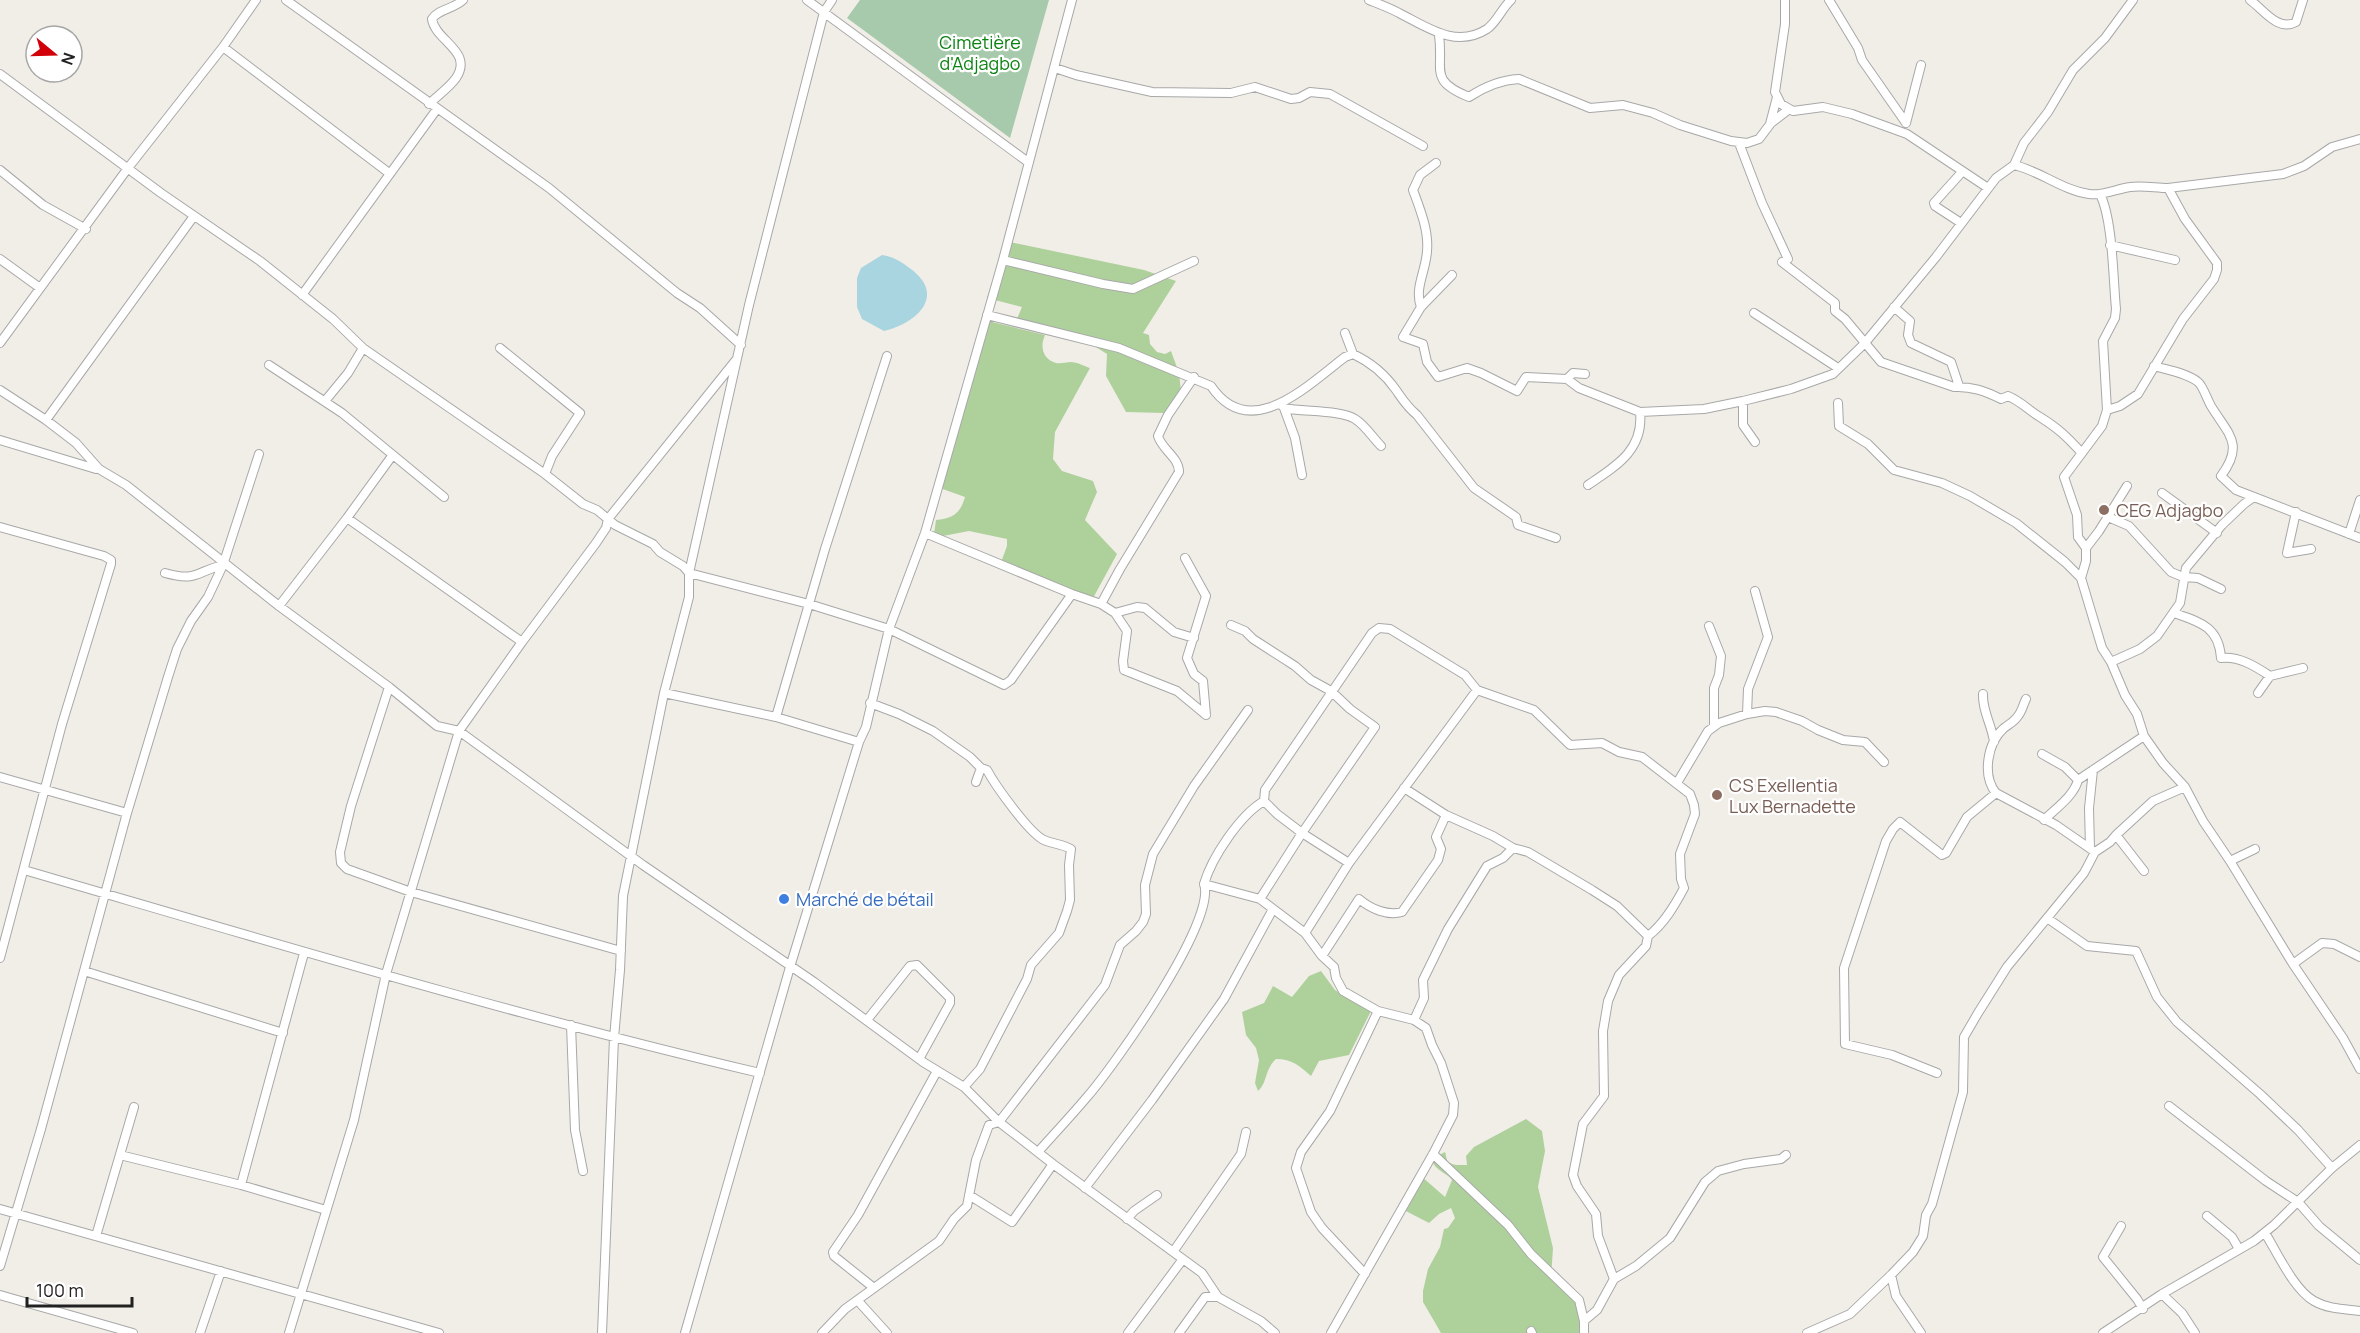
<svg xmlns="http://www.w3.org/2000/svg" width="2360" height="1333" font-family="Manrope,sans-serif">
<style>
.forest{fill:#aed19c}
.cemetery{fill:#a8caac}
.water{fill:#a8d5df}
.lines{fill:none;stroke-linecap:round;stroke-linejoin:round}
.street-casing{stroke:#a8a8a8;stroke-width:10}
.street{stroke:#fff;stroke-width:8}
.education-dot{fill:#8d6e63;stroke:#fff;stroke-width:2}
.shop-dot{fill:#3f7fe0;stroke:#fff;stroke-width:2}
.labels{text-anchor:middle;dominant-baseline:central;stroke-width:4.5;stroke-linejoin:round;paint-order:stroke}
.park-label{font-size:18px;fill:#0b8310;stroke:#fff}
.education-label{font-size:18px;fill:#785e54;stroke:#fff;text-anchor:start}
.shop-label{font-size:18px;fill:#366cbe;stroke:#fff;text-anchor:start}
</style>
<rect width="100%" height="100%" fill="#f1eee8"/>
<!-- forest -->
<path class="forest" d="M 1005,241 L 1144,270 L 1176,281 L 1143,333 L 1149,335 L 1150,344 L 1157,352 L 1165,354 L 1171,351 L 1179,373 L 1181,392 L 1164,413 L 1126,412 L 1106,376 L 1107,354 L 1083,339 L 1016,321 L 1022,307 L 987,298 Z
M 988,321 L 1045,335 C 1040,346 1042,359 1056,363 C 1061,364 1066,362 1071,362 C 1077,362 1084,366 1090,368 L 1055,432 L 1053,459 L 1062,471 L 1093,481 L 1097,492 L 1085,520 L 1117,554 L 1092,600 L 1000,565 L 1007,546 L 1007,539 L 969,531 L 943,536 L 934,534 L 936,520 C 953,518 960,514 965,497 L 937,487 L 981,323 Z
M 1321,971 L 1335,990 L 1371,1011 L 1349,1055 L 1319,1061 L 1311,1076 C 1300,1066 1292,1059 1276,1059 C 1264,1070 1268,1082 1258,1091 L 1255,1083 L 1259,1060 L 1256,1048 L 1246,1035 L 1242,1012 L 1264,1003 L 1273,986 L 1292,997 L 1309,976 Z
M 1526,1119 L 1542,1131 L 1545,1151 L 1538,1187 L 1553,1248 L 1551,1278 C 1574,1298 1580,1301 1580,1333 L 1441,1333 L 1423,1302 L 1423,1291 L 1428,1269 L 1440,1247 L 1444,1229 L 1448,1228 L 1455,1218 L 1451,1208 L 1439,1214 L 1429,1223 L 1402,1209 L 1421,1176 L 1445,1197 L 1452,1180 C 1447,1173 1437,1171 1433,1163 L 1437,1156 L 1445,1152 C 1446,1154 1446,1157 1447,1160 C 1450,1166 1461,1165 1467,1165 L 1466,1156 L 1474,1147 Z"/>
<!-- cemetery -->
<path class="cemetery" d="M 860,0 L 1049,0 L 1010,138 L 847,18 Z"/>
<!-- water -->
<path class="water" d="M 882,255 C 893,257 899,260 908,267 C 948,294 918,323 884,331 L 862,319 L 857,307 L 857,278 L 861,268 Z"/>
<g class="lines">
<!-- street casing -->
<g class="street-casing">
<path id="street" d="M 286,0 L 549,188 L 677,293 L 700,308 L 741,345
M 807,0 L 1028,162
M 1369,0 C 1379,4 1390,8 1399,13 C 1427,27 1456,49 1487,29 C 1497,22 1502,8 1511,0
M 1785,0 L 1785,24 L 1775,92 L 1781,104 L 1793,111 L 1823,107 L 1852,114 L 1907,134 L 1988,188
M 1829,0 L 1858,48 L 1862,60 L 1906,123
M 2250,0 C 2264,10 2278,32 2296,22 L 2303,0
M 1439,35 C 1444,71 1428,80 1469,97 C 1484,87 1500,80 1519,79 L 1590,108 L 1623,105 L 1653,113 L 1680,125 L 1731,141 L 1747,143 L 1759,139 L 1771,123 L 1788,110
M 223,47 L 389,173
M 1055,68 L 1076,75 L 1152,92 L 1231,93 L 1255,87 L 1291,99 L 1299,98 L 1310,92 L 1330,94 L 1423,146
M 0,74 L 161,193 L 260,261 L 333,319 L 363,348 L 545,474 L 583,504 L 597,510 L 615,525 L 653,544 L 660,552 L 683,566 L 689,573 L 809,604 L 889,629 L 1004,685 L 1011,680 L 1072,594
M 429,104 C 437,96 450,87 456,78 C 474,51 435,41 432,19 C 438,9 454,9 463,0
M 1906,123 L 1921,65
M 1770,124 L 1777,97
M 1739,143 L 1762,203 L 1788,259
M 2014,165 C 2040,171 2062,190 2089,194 C 2103,196 2116,189 2130,187 C 2142,185 2156,188 2168,188 L 2185,219 L 2217,263 L 2217,270 L 2214,279 L 2183,319 L 2138,394 L 2120,406 L 2107,410
M 0,170 L 43,205 L 86,229
M 2168,188 L 2283,174 L 2304,166 L 2332,147 L 2360,139
M 1961,223 L 1935,206 L 1934,203 L 1962,172
M 2110,245 L 2175,260
M 0,259 L 40,288
M 1003,260 L 1103,284 L 1133,289 L 1194,261
M 1782,262 L 1835,303 L 1835,311 L 1845,319 L 1881,362 L 1954,387 C 1971,386 1985,391 2001,399 L 2008,396 C 2022,402 2028,410 2040,417 C 2059,429 2066,436 2081,452
M 1452,275 L 1421,307 L 1403,337 L 1423,344 L 1427,362 L 1438,377 L 1467,368 L 1481,373 L 1517,391 L 1526,377 L 1567,379 L 1579,388 L 1640,412 L 1704,409 L 1743,401 L 1791,389 L 1833,374 L 1864,344 L 1936,257 L 1996,178 L 2014,165 L 2024,143 L 2048,112 L 2073,70 L 2105,38 L 2133,0
M 302,295 L 437,109
M 1421,307 C 1414,288 1426,271 1427,251 C 1429,231 1420,209 1413,190 L 1420,175 L 1436,163
M 1894,307 L 1910,321 L 1908,335 L 1911,343 L 1951,362 L 1959,386
M 1754,313 L 1838,368
M 987,315 L 1119,348 L 1211,386 C 1250,444 1308,385 1345,357 L 1353,354 C 1370,362 1385,374 1396,390 C 1403,400 1407,407 1417,415 L 1474,488 L 1516,517 L 1518,525 L 1556,538
M 1345,333 L 1353,354
M 0,343 L 128,168 L 223,47 L 256,0
M 500,348 L 580,413 L 552,456 L 545,474
M 269,365 L 342,413 L 444,497
M 2154,366 C 2167,370 2187,373 2198,382 C 2203,386 2207,399 2211,406 C 2228,434 2245,444 2221,476 L 2236,490 L 2360,538
M 1567,379 L 1573,373 L 1585,374
M 0,390 L 46,420 L 76,443 L 99,469 L 126,485 L 279,606 L 389,687 L 437,726 L 459,731 L 643,865 L 814,982 L 923,1062 L 964,1087 L 999,1122 L 1053,1164 L 1202,1273 L 1218,1297 L 1261,1321 L 1275,1333
M 325,401 L 348,373 L 363,348
M 1743,401 L 1743,425 L 1755,442
M 1838,403 L 1839,426 L 1868,444 L 1894,470 L 1942,483 L 1970,496 L 2016,523 L 2065,562 L 2081,578 L 2102,648 L 2111,662 L 2125,695 L 2137,714 L 2144,736 L 2163,763 L 2185,787 L 2203,821 L 2230,861 L 2293,964 L 2343,1038 L 2360,1069
M 1281,404 L 1284,408 C 1302,412 1342,410 1355,419 C 1365,425 1373,438 1381,446
M 1284,408 L 1295,438 L 1302,475
M 46,420 L 194,216
M 0,440 L 96,469
M 1588,485 C 1616,466 1644,450 1640,412
M 2162,493 L 2217,533
M 2296,512 L 2287,553 L 2311,549
M 2108,517 L 2129,526 L 2171,572 L 2183,577 L 2198,578 L 2221,589
M 347,518 L 522,642
M 0,527 L 104,556 L 111,560 L 111,564 L 62,724 L 0,958
M 925,533 L 1072,594 L 1101,604 L 1120,569 L 1179,472 C 1179,457 1162,450 1158,436 L 1168,415 L 1194,377
M 2349,534 L 2360,500
M 2086,548 L 2099,531 L 2127,486
M 1185,558 L 1206,596 L 1187,658 L 1194,674 L 1203,681 L 1206,715
M 165,573 C 197,582 195,572 223,565
M 2081,578 L 2086,561 L 2086,548 L 2078,537 L 2077,515 L 2064,477 L 2102,426 L 2107,410 L 2103,341 L 2115,318 L 2116,309 C 2113,279 2113,220 2100,194
M 1101,604 L 1115,613 L 1127,631 L 1123,661 L 1124,670 L 1177,691 L 1206,715
M 279,606 L 347,518 L 392,456
M 1115,613 L 1137,607 L 1145,608 L 1174,632 L 1194,638
M 2174,613 C 2200,622 2219,627 2221,658 C 2239,656 2255,666 2270,676 L 2303,668
M 1231,625 L 1245,631 L 1253,639 L 1295,666 L 1311,680 L 1331,691 L 1350,709 L 1375,727 L 1302,833 L 1260,899 L 1305,933 L 1322,956 L 1334,967 L 1336,978 L 1343,991 L 1378,1011 L 1414,1020 L 1426,1028 L 1432,1045 L 1441,1063 L 1454,1103 L 1453,1115 L 1433,1154 L 1331,1333
M 1709,626 L 1721,656 L 1719,675 L 1714,688 L 1714,726
M 2111,662 L 2140,649 L 2157,636 L 2180,603 L 2186,568 L 2222,525 L 2244,504 L 2254,497
M 389,687 L 351,806 L 340,852 L 341,863 L 347,869 L 411,892 L 621,951
M 664,693 L 776,717 L 859,742
M 2258,693 L 2270,676
M 1983,694 C 1982,711 1992,725 1994,742
M 870,703 L 899,714 L 933,731 L 970,757 L 981,768 L 976,782
M 1747,714 L 1748,689 L 1768,637 L 1755,591
M 776,717 L 825,549 L 887,356
M 2042,754 L 2065,767 L 2078,780
M 0,777 L 127,813
M 1677,783 L 1708,731 L 1719,723 L 1747,714 L 1765,711 L 1776,712 L 1802,721 L 1818,730 L 1843,740 L 1865,742 L 1884,762
M 1404,788 L 1446,815 L 1493,836 L 1513,848 L 1528,852 L 1592,890 L 1617,906 L 1648,936
M 1996,793 C 1982,776 1987,743 2004,728 C 2009,724 2014,722 2018,716 C 2022,711 2023,705 2026,699
M 2044,820 C 2055,809 2074,796 2078,780 L 2144,736
M 2116,835 L 2144,871
M 2090,848 L 2089,808 L 2093,770
M 2230,861 L 2255,849
M 1349,863 L 1302,833 L 1277,814 L 1264,801 L 1265,790 L 1372,633 L 1379,628 L 1390,629 L 1465,675 L 1477,690 L 1534,710 L 1570,745 L 1602,743 L 1619,752 L 1642,757 L 1690,794 L 1694,805 L 1695,814 L 1680,854 L 1681,879 L 1684,888 C 1675,905 1664,924 1648,936 L 1646,946 L 1619,975 L 1608,1001 L 1603,1031 L 1604,1096 L 1583,1124 L 1573,1175 L 1577,1186 L 1596,1214 L 1598,1236 L 1614,1279
M 24,870 C 268,941 512,1015 760,1073
M 1204,884 C 1212,857 1240,815 1264,801
M 2047,918 L 2087,946 L 2136,951 L 2157,997 L 2177,1022 L 2260,1094 L 2298,1130 L 2332,1168
M 1305,933 L 1349,863 L 1477,690
M 1322,956 L 1359,899 C 1371,909 1387,916 1402,912 L 1438,860 L 1441,849 L 1436,837 L 1446,815
M 2293,964 L 2322,943 L 2334,944 L 2360,957
M 84,971 L 283,1033
M 867,1020 L 910,966 L 917,965 L 950,998 L 950,1003 L 919,1059
M 1414,1020 L 1424,998 L 1423,980 L 1448,929 L 1487,866 L 1503,858 L 1513,848
M 571,1025 L 575,1130 L 583,1171
M 1937,1073 L 1892,1055 L 1845,1044 L 1844,968 L 1886,841 L 1893,829 L 1900,822 L 1942,855 L 1946,853 L 1967,817 L 1996,793 L 2056,825 L 2095,852
M 964,1087 L 980,1069 L 1027,979 L 1031,965 L 1059,933 L 1067,911 L 1070,900 L 1069,865 L 1071,849 C 1062,844 1053,844 1044,840 C 1029,833 995,785 987,770 L 981,768
M 2169,1106 L 2266,1181 L 2298,1202 L 2319,1226 L 2360,1260
M 1038,1152 C 1054,1134 1071,1116 1087,1097 C 1114,1066 1217,921 1204,884 L 1260,899
M 1433,1154 L 1508,1225 L 1531,1254 L 1579,1300 L 1584,1321 L 1584,1333
M 120,1155 L 241,1185 L 326,1210
M 241,1185 L 304,953
M 1085,1188 L 1152,1100 L 1224,999 L 1273,909
M 969,1195 L 1012,1222 L 1053,1164
M 0,1209 L 439,1333
M 2207,1216 L 2232,1237 L 2239,1249
M 1127,1219 L 1134,1211 L 1157,1195
M 2121,1226 L 2103,1257 L 2137,1299 L 2143,1309
M 2265,1233 C 2277,1252 2294,1290 2314,1301 C 2328,1309 2344,1309 2360,1311
M 96,1236 L 134,1107
M 1173,1252 L 1241,1154 L 1246,1132
M 0,1266 L 41,1129 L 127,813 L 168,677 L 177,649 L 191,621 L 208,597 L 223,565 L 259,454
M 1365,1274 L 1322,1228 L 1311,1212 L 1296,1168 L 1301,1152 L 1330,1111 L 1378,1011
M 1891,1275 L 1896,1296 L 1921,1333
M 874,1288 L 834,1256 L 833,1252 L 858,1215 L 937,1071
M 2162,1294 L 2182,1313 L 2195,1333
M 0,1295 L 133,1333
M 858,1301 L 887,1333
M 1584,1321 L 1597,1310 L 1614,1279 L 1636,1266 L 1670,1238 L 1705,1182 L 1718,1171 L 1744,1164 L 1781,1159 L 1786,1155
M 1531,1331 L 1532,1333
M 200,1333 L 221,1271
M 289,1333 L 354,1120 L 386,974 L 459,731 L 522,642 L 596,543 L 606,528 L 608,519 L 736,360
M 602,1333 L 614,1038 L 620,970 L 623,896 L 664,693 L 689,597 L 689,573 L 749,305 L 824,12 L 832,0
M 685,1333 L 790,967 L 859,742 L 866,727 L 889,629 L 925,533 L 1003,260 L 1072,0
M 822,1333 L 845,1309 L 939,1241 L 954,1219 L 967,1206 L 976,1160 L 989,1125 L 999,1122 L 1105,985 L 1120,945 L 1136,931 L 1143,922 L 1146,914 L 1145,885 L 1153,854 L 1194,786 L 1248,710
M 1128,1333 L 1183,1259
M 1179,1333 L 1205,1297 L 1218,1297
M 1807,1333 L 1850,1314 L 1891,1275 L 1913,1252 L 1923,1236 L 1926,1215 L 1932,1204 L 1963,1092 L 1964,1037 L 1978,1013 L 2007,967 L 2084,873 L 2095,852 L 2110,842 L 2116,835 L 2153,801 L 2185,787
M 2103,1333 L 2162,1294 L 2254,1241 L 2274,1225 L 2332,1168 L 2360,1145"/>
</g>
<!-- street -->
<use href="#street" class="street"/>
</g>
<!-- markers -->
<g class="education-dot">
<circle cx="2104" cy="510" r="6"/>
<circle cx="1717" cy="795" r="6"/>
</g>
<circle class="shop-dot" cx="784" cy="899" r="6"/>
<g class="labels">
<!-- park labels -->
<g class="park-label">
<text x="980" y="42">Cimetière<tspan x="980" dy="21">d'Adjagbo</tspan></text>
</g>
<!-- education labels -->
<g class="education-label">
<text x="2116" y="510">CEG Adjagbo</text>
<text x="1729" y="785">CS Exellentia<tspan x="1729" dy="21">Lux Bernadette</tspan></text>
</g>
<!-- shop labels -->
<g class="shop-label">
<text x="796" y="899">Marché de bétail</text>
</g>
</g>
<!-- north arrow -->
<g transform="translate(54 54) rotate(109)"><circle r="28" fill="#ffffff" stroke="#a6a6a6" stroke-width="1.5"/>
<path d="M0-4.5L10 22L0 15L-10 22Z" fill="#d20008"/>
<text y="-9" font-size="16" font-weight="bold" text-anchor="middle" fill="#212121">N</text>
</g>
<!-- scale -->
<path d="M27 1297v9h105v-9" fill="none" stroke="#212121" stroke-width="3"/>
<text x="36" y="1297" font-size="18" fill="#212121" stroke="#ffffff" stroke-width="4.5" paint-order="stroke">100 m</text>
</svg>
